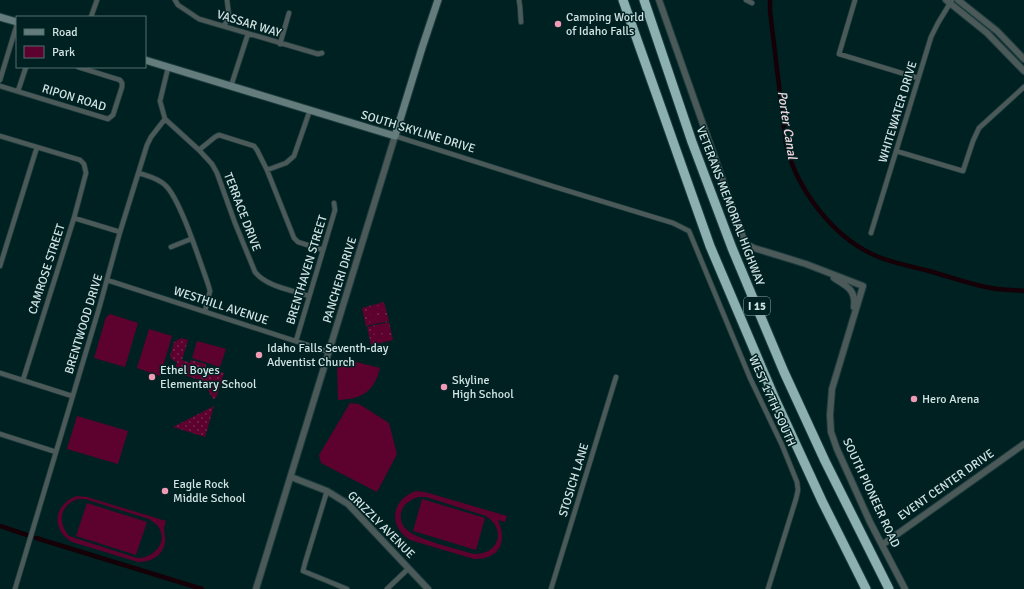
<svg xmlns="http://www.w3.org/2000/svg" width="1024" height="589" font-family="Signika,sans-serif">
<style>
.green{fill:url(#green-dots)}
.pitch{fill:#5d022f;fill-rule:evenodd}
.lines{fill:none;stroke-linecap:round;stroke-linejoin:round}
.canal{stroke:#140006;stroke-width:4.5}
.minor-casing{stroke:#1d3c3d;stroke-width:6}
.tertiary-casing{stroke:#1d3c3d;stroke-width:8}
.secondary-casing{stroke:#1d3c3d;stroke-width:9}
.motorway-casing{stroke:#1d3c3d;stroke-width:11}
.minor{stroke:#4b5959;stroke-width:4.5}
.tertiary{stroke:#4b5959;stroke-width:6}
.secondary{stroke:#657c7c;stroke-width:7}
.motorway{stroke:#8cb0b0;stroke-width:9}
.poi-dot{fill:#f09ab6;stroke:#002122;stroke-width:1.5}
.labels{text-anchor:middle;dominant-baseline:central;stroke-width:3;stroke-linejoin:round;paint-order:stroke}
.shield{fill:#002122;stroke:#92a9a9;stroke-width:1}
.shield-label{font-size:11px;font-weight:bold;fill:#d1e3e3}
.poi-label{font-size:12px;fill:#d1e3e3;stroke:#002122;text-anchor:start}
.street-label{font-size:12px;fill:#d1e3e3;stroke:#002122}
.water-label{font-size:13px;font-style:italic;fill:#f3d7df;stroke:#002122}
</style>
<defs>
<pattern id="green-dots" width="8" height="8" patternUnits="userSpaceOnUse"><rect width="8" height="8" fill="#5d022f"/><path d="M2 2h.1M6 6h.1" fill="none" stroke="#73274d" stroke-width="1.8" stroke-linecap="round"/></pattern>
</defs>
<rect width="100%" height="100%" fill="#002122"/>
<!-- green -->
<path class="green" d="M 384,302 L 389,321 L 366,326 L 362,308 Z
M 389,322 L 393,340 L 371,345 L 367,327 Z
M 181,338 L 188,340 L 182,360 L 190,363 L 191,360 L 206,364 L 206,367 L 224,373 L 216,398 L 213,399 L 203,381 L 174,372 L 177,362 L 172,360 L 170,356 L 174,342 Z
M 214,406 L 205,437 L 173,427 Z"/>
<!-- pitch -->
<path class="pitch" d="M 382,305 L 383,312 L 368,315 L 367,308 Z
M 110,314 L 138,323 L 125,367 L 94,358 L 106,317 Z
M 384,314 L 385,321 L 371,325 L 369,318 Z
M 386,324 L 387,331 L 373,334 L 371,327 Z
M 149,329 L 172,336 L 160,376 L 137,368 Z
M 388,333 L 389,340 L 375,344 L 373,337 Z
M 197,341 L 226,349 L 220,367 L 192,358 Z
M 344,359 L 380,368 C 374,392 362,399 338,400 L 337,364 Z
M 350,403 L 359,404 L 389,423 L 397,454 L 377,492 L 321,463 L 319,455 Z
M 77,416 L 128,431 L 118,464 L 67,449 Z
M 416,491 L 425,492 L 507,516 L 505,522 L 498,520 C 508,542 499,560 474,559 L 410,540 C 387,526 392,499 416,491 ZM 418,497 L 426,497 L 486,516 C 507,530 499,554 474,554 C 460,550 416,539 407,530 C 402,526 400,520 401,513 C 403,504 410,500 418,497 Z
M 77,496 L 87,497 L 166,521 C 162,531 166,534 165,543 C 162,557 150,562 138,562 L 72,542 C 50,529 54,504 77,496 ZM 78,499 L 85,499 L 149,519 C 151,521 155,523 157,525 C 170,541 154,559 137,558 L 69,536 C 57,522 60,505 78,499 Z
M 422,499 L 485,518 L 476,550 L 413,531 Z
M 87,503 L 147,522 L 136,555 L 76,536 Z"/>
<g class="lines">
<!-- canal -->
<path class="canal" d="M 770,0 L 770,11 L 786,144 C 796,188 832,236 874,255 C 891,263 910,266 929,271 C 951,277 974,286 997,289 C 1006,290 1015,290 1024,291
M 0,526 L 27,535
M 36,538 L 202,589"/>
<!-- minor casing -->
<g class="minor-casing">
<path id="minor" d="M 175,0 L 178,5 L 199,19 L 318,54 L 322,53
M 519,0 L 520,7 L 521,22
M 746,0 L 752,3
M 855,0 L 839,54 L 918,78
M 91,17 L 97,0
M 224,26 L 229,16 L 227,0
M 280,44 L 289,13
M 0,80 L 17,24
M 0,86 L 108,119 L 113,115 L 122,87 L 122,83 L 120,80 L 78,67
M 231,86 L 248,34
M 18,91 L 26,67
M 165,119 L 199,150 L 212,164 L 217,173 L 235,223 L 255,272 C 267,287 292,290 309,296
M 0,136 L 80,160 L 84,164 L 86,173 L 74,218 L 23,380
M 395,136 L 552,186 L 673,223 L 689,231 L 750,378 L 782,445 L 797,482 L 798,490 L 796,499 L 768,589
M 199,150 L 215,137 L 219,135 L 254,146 L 257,150 L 267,170 L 294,238 L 298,242 L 323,250
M 896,151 L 963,171 L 973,141 L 979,128 L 1024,87
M 267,170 L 286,163 L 294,156 L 310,110
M 139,173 C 148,176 158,178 165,185 C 180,198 200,262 208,284 L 210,291 L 205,311
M 74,218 L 120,232
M 871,233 L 931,37 L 938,23 L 952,0
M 171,247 L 191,239
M 0,266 L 37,147
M 107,280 L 329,352
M 296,341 L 335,210 L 334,203
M 0,373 L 72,396
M 0,434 L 56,452
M 327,491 L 305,563 L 303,571 L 347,589
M 15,589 L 100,305 L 120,232 L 147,145 L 151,137 L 165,119 L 160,101 L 168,68
M 387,589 L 409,568
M 551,589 L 616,377"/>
</g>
<!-- tertiary casing -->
<g class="tertiary-casing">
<path id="tertiary" d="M 659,0 L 744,240 L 748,245 L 754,248 L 806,264 L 863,286 L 832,389 L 830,415 L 831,432 L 837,449 L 870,522 L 905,589
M 946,0 L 987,33 L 1024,71
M 958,0 L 997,31 L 1024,59
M 834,278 C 846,286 856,289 854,307
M 291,477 L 327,491 L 348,504 L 428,589
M 882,545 L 1024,444
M 256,589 L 395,136"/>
</g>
<!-- secondary casing -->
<g class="secondary-casing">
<path id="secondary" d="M 0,17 L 17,22
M 145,60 L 395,136 L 422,48 L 438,0"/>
</g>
<!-- motorway casing -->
<g class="motorway-casing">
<path id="motorway" d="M 623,0 L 710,246 L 775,399 L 822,501 L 866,589
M 644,0 L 692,142 L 732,248 L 784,372 L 825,461 L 889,589"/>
</g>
<!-- minor -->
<use href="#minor" class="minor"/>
<!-- tertiary -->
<use href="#tertiary" class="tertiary"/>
<!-- secondary -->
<use href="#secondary" class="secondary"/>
<!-- motorway -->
<use href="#motorway" class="motorway"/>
</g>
<!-- markers -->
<g class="poi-dot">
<circle cx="558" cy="24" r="4"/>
<circle cx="259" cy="355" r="4"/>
<circle cx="152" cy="377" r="4"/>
<circle cx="444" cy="387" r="4"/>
<circle cx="914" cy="399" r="4"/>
<circle cx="165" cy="491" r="4"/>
</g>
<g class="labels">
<!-- shield labels -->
<rect class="shield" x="744" y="297" width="26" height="18" rx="3"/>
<g class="shield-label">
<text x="757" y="306">I 15</text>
</g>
<!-- poi labels -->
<g class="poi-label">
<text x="566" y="17">Camping World<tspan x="566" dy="14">of Idaho Falls</tspan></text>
<text x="267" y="348">Idaho Falls Seventh-day<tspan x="267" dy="14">Adventist Church</tspan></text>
<text x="160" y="370">Ethel Boyes<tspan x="160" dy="14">Elementary School</tspan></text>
<text x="452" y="380">Skyline<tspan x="452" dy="14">High School</tspan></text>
<text x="922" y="399">Hero Arena</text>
<text x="173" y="484">Eagle Rock<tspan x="173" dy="14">Middle School</tspan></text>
</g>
<!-- street labels -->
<g class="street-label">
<text transform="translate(249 24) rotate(17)">VASSAR WAY</text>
<text transform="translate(74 98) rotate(17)">RIPON ROAD</text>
<text transform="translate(898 112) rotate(-73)">WHITEWATER DRIVE</text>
<text transform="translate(418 132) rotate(17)">SOUTH SKYLINE DRIVE</text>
<text transform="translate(730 206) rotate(69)">VETERANS MEMORIAL HIGHWAY</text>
<text transform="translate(242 212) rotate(69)">TERRACE DRIVE</text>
<text transform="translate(47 269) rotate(-72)">CAMROSE STREET</text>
<text transform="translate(307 270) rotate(-73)">BRENTHAVEN STREET</text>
<text transform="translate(340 280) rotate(-73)">PANCHERI DRIVE</text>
<text transform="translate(221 306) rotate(18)">WESTHILL AVENUE</text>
<text transform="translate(84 324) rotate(-73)">BRENTWOOD DRIVE</text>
<text transform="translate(772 401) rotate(66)">WEST 17TH SOUTH</text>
<text transform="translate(574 480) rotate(-73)">STOSICH LANE</text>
<text transform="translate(946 485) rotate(-35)">EVENT CENTER DRIVE</text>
<text transform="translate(871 493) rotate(65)">SOUTH PIONEER ROAD</text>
<text transform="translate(381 525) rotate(45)">GRIZZLY AVENUE</text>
</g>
<!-- water labels -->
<g class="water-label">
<text transform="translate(787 125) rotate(81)">Porter Canal</text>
</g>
</g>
<!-- legend -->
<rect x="16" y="16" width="130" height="52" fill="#002122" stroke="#546f6f"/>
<rect x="24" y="29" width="20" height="6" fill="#657c7c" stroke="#546f6f"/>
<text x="52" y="36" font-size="12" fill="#d1e3e3">Road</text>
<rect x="24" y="46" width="20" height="12" fill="#5d022f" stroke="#546f6f"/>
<text x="52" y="56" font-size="12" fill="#d1e3e3">Park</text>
</svg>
